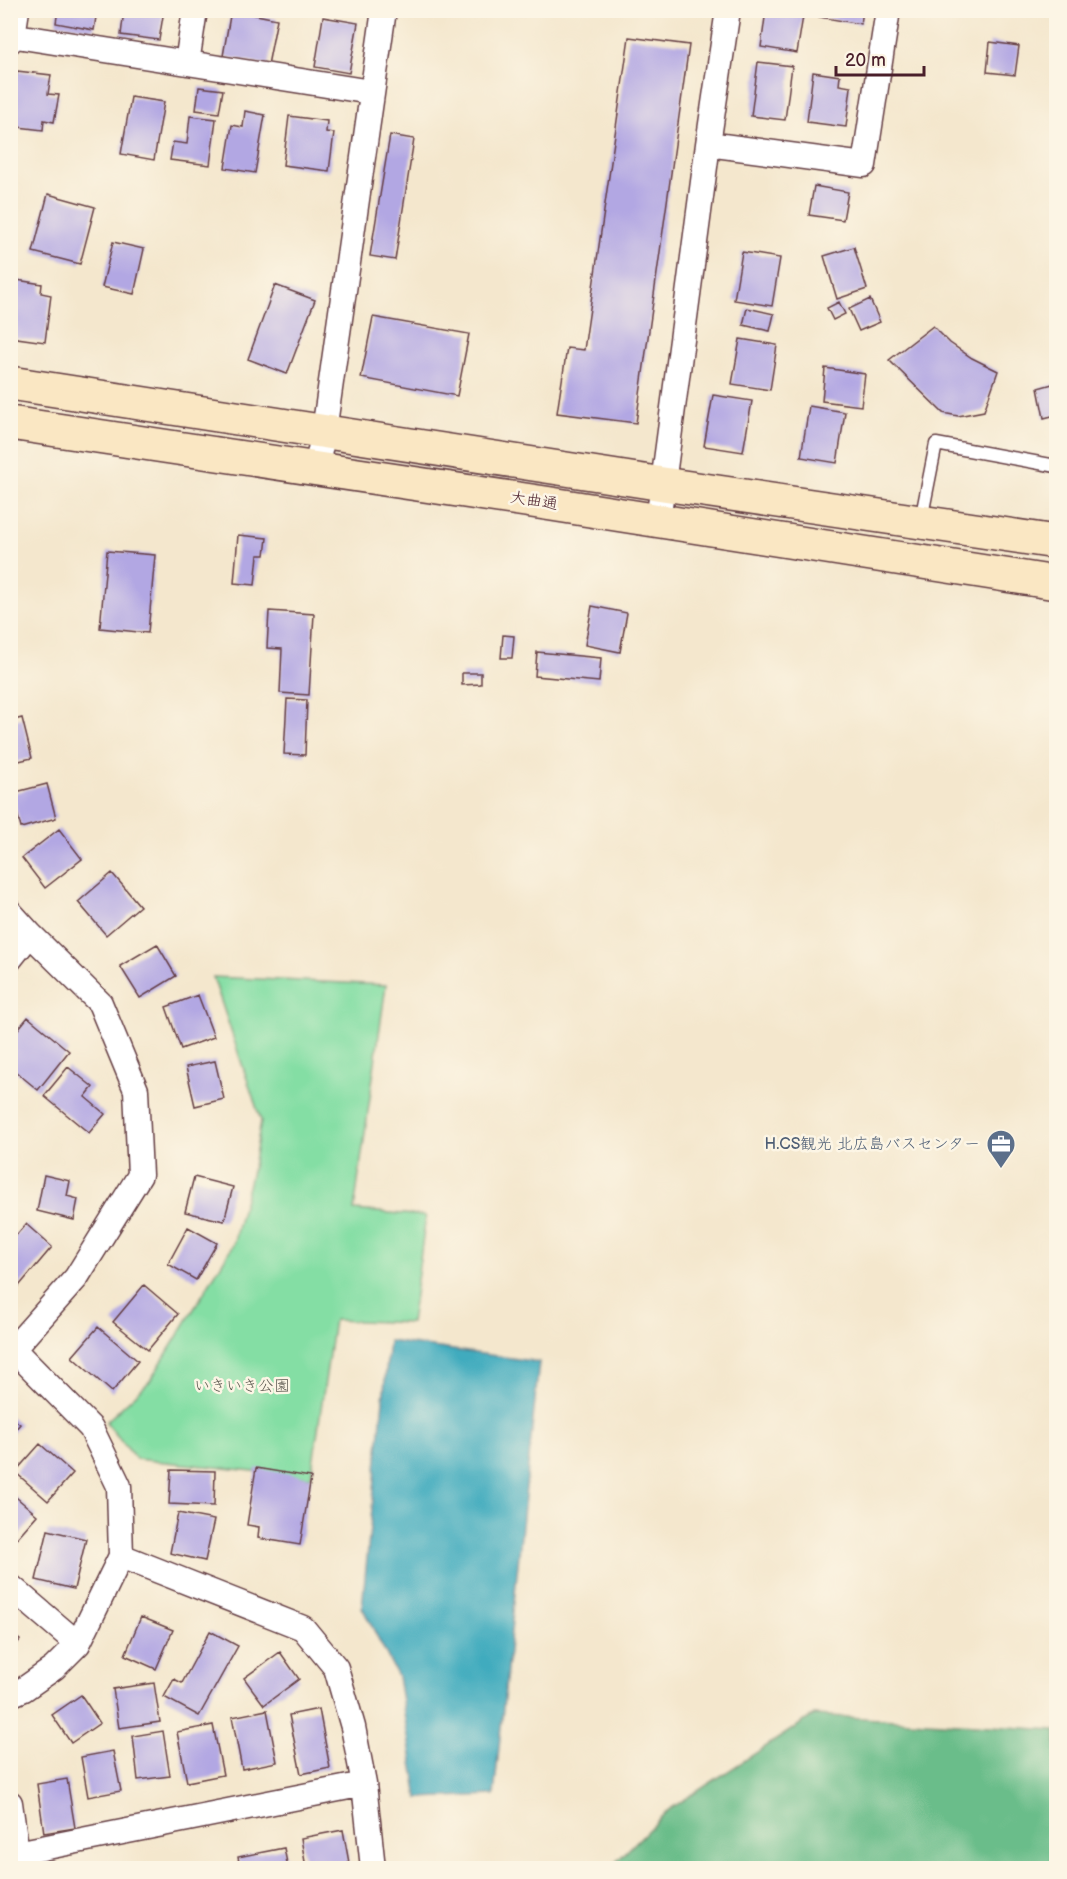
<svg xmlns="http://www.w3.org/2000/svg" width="1067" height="1879" font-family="'Balsamiq Sans','Klee One',sans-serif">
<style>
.green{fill:#84dea4;stroke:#677e68;stroke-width:1.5}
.forest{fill:#6bbd8a;stroke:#5a6e5a;stroke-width:1.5}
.water{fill:#3fabbe;stroke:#446574;stroke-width:1.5}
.building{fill:#b2a7e3}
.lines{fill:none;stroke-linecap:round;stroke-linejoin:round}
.lane-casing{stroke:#643d43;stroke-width:15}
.street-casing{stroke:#643d43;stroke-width:27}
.secondary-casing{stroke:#643d43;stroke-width:36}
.lane{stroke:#fff;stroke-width:12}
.street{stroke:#fff;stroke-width:24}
.secondary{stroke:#fae7c3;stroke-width:33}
.labels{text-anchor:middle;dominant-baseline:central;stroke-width:5;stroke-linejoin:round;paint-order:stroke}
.street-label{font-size:16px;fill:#4a1f2b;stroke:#fcf5e5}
.service-label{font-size:16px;fill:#4e5e75;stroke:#fcf5e5;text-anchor:end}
.park-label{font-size:16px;fill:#5b584f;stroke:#fcf5e5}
</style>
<rect width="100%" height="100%" fill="#fcf5e5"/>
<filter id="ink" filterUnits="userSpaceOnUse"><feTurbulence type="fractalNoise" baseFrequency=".0167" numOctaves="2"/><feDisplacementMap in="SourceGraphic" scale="12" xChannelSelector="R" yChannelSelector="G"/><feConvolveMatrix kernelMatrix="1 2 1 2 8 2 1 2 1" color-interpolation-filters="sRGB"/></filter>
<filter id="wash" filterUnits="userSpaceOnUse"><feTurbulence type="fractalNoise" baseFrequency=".008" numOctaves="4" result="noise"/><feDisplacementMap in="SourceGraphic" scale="24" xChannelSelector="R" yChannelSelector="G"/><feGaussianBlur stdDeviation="1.35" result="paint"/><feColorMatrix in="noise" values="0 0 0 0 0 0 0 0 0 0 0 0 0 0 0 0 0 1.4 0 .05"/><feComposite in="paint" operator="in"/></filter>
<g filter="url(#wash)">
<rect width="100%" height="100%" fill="#f4e7cd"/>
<!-- green -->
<path class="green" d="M 213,977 L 386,985 L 354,1210 L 426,1216 L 411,1323 L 334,1320 L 311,1477 L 136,1459 L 106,1422 L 150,1381 L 233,1245 L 253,1167 L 261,1121 Z"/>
<!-- forest -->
<path class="forest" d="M 814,1715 L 1056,1730 L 1056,1868 L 610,1868 L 667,1811 Z"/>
<!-- water -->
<path class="water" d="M 389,1341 L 539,1362 L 494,1795 L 418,1798 L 398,1677 L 362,1607 Z"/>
<g id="blocks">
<!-- building -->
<path class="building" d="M 58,10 L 97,10 L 94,30 L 56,23 Z
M 124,10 L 164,10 L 159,40 L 121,35 Z
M 231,10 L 277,19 L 268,65 L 223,56 Z
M 766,10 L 804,10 L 797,53 L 761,47 Z
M 820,10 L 863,10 L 861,24 L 819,17 Z
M 323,17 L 358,23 L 349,73 L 315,67 Z
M 629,37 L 689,45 L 636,423 L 557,413 L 567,348 L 584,350 Z
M 990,42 L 1019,46 L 1015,75 L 987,72 Z
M 758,62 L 792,66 L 785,120 L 751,116 Z
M 17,71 L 51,75 L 48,94 L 59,95 L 54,122 L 44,120 L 43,130 L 10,126 Z
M 813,72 L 840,76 L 839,85 L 851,87 L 846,127 L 807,122 Z
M 199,87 L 223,90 L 219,113 L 196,110 Z
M 131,97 L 164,102 L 154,160 L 121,154 Z
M 245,111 L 265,115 L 255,173 L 225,168 L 232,125 L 243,127 Z
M 190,116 L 216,119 L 210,165 L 170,160 L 173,142 L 187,144 Z
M 289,116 L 327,121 L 326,132 L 334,133 L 329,171 L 283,165 Z
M 390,135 L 414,139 L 395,260 L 370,256 Z
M 814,186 L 848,192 L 843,220 L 809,215 Z
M 48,194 L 95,207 L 80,264 L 33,252 Z
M 113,242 L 144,249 L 134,294 L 102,287 Z
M 854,247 L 867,289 L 837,299 L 824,256 Z
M 742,252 L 780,258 L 772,306 L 734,300 Z
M 10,279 L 42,284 L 41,293 L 51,295 L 45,342 L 10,337 Z
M 275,285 L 315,300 L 287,374 L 248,359 Z
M 870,299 L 880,322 L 859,331 L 849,309 Z
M 839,302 L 845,314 L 833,320 L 827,308 Z
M 747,308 L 774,314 L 770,331 L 743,325 Z
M 373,317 L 469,334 L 457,396 L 361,378 Z
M 933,326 L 950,343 L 972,358 L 998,371 L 984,411 L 958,416 L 943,413 L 889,360 Z
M 740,339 L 777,345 L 770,390 L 732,384 Z
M 825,368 L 865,374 L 861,406 L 822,401 Z
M 1056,383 L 1056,415 L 1044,418 L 1038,388 Z
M 713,395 L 752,401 L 743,452 L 704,446 Z
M 809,406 L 845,412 L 837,463 L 801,457 Z
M 238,535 L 267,538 L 265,555 L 258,555 L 255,585 L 234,583 Z
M 107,551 L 155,555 L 148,633 L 100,628 Z
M 592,606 L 627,613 L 620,652 L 585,645 Z
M 269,611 L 314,614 L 309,695 L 280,693 L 282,649 L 267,648 Z
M 503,635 L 514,636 L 512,658 L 501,658 Z
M 537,652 L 601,658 L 599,682 L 535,676 Z
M 462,673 L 481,673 L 481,684 L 462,685 Z
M 287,699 L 307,700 L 305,755 L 284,754 Z
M 22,718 L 32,758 L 10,763 L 10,721 Z
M 47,784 L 56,818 L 21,828 L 12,793 Z
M 59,829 L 82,859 L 45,888 L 22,858 Z
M 112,873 L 140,906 L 106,935 L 78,902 Z
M 157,944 L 176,976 L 140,998 L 120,966 Z
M 198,995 L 214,1037 L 181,1049 L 166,1007 Z
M 28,1017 L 69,1051 L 38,1090 L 10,1067 L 10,1039 Z
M 215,1061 L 224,1099 L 195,1106 L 186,1067 Z
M 68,1067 L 93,1087 L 85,1097 L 105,1114 L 89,1133 L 44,1096 Z
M 44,1175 L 70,1181 L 67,1196 L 78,1199 L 74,1220 L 37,1211 Z
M 194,1177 L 233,1187 L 224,1221 L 185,1212 Z
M 26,1224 L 52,1247 L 19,1286 L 10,1279 L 10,1242 Z
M 188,1227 L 217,1243 L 196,1280 L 168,1264 Z
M 144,1285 L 178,1314 L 148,1350 L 113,1322 Z
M 98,1327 L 138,1361 L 112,1392 L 72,1357 Z
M 10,1416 L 20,1424 L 10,1436 Z
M 40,1444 L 73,1473 L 48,1501 L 15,1472 Z
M 256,1468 L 311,1477 L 300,1545 L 258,1538 L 259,1527 L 247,1525 Z
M 171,1470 L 215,1471 L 214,1506 L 169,1504 Z
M 10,1492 L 37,1515 L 10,1546 Z
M 178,1513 L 214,1520 L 205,1561 L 170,1553 Z
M 48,1530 L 86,1539 L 74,1589 L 36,1580 Z
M 141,1617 L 173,1630 L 156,1669 L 125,1655 Z
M 210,1631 L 238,1646 L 199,1716 L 164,1697 L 174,1679 L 182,1683 Z
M 10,1632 L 20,1640 L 10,1652 Z
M 280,1652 L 299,1679 L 264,1705 L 244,1678 Z
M 154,1683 L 160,1722 L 119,1728 L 113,1689 Z
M 81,1695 L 100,1723 L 71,1743 L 52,1715 Z
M 319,1709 L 330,1768 L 301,1774 L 289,1715 Z
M 267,1710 L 277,1762 L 242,1769 L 232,1717 Z
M 213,1725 L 223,1775 L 187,1782 L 177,1732 Z
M 163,1731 L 170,1776 L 138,1780 L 133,1736 Z
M 113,1751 L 121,1791 L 88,1797 L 81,1757 Z
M 67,1779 L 75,1828 L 44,1833 L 37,1784 Z
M 343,1830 L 350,1868 L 306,1868 L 301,1838 Z
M 284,1848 L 288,1868 L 240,1868 L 238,1857 Z"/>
</g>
</g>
<g filter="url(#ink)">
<use href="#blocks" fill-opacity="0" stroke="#643d43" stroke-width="1.5"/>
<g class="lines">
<!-- lane casing -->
<g class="lane-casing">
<path id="lane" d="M 921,520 L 936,444 L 1056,466"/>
</g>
<!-- street casing -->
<g class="street-casing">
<path id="street" d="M 10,35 L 371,92
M 10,41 L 13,36 L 17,10
M 187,63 L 195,10
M 708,144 L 864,165 L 888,10
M 316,469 L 324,431 L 384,10
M 658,521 L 708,144 L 728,10
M 10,912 L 30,934 L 100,1003 L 136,1090 L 140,1175 L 76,1278 L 13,1349
M 10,959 L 30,934
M 10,1346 L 91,1428 L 119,1486 L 121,1556 L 78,1644 L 54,1668 L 24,1689 L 10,1695
M 121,1556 L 303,1628 L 336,1668 L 353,1727 L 364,1784 L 373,1868
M 10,1586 L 78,1644
M 10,1803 L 17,1853 L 15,1868
M 17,1853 L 364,1784"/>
</g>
<!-- secondary casing -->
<g class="secondary-casing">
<path id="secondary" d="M 10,383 L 663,484 L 1056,542
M 10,423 L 545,503 L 1056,583"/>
</g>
<!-- lane -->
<use href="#lane" class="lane"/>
<!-- street -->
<use href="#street" class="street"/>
<!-- secondary -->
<use href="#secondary" class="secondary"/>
</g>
</g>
<!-- icons -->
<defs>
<g id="office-pin" transform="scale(1.5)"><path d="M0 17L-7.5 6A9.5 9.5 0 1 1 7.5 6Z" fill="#5c6f8a" stroke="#fcf5e5"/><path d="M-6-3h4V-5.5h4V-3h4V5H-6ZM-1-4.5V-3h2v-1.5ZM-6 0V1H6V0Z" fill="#fff"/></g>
</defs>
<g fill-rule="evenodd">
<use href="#office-pin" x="1001" y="1144"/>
</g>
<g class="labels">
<!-- street labels -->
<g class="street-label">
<text transform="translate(534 501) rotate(9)">大曲通</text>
</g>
<!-- service labels -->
<g class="service-label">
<text x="980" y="1144">H.CS観光 北広島バスセンター</text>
</g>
<!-- park labels -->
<g class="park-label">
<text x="242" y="1386">いきいき公園</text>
</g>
</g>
<!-- margin -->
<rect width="1067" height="1879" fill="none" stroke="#fcf5e5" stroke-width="36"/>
<!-- scale -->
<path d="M836 66v9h88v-9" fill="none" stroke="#4a1f2b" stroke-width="3"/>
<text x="845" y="66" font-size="18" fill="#4a1f2b" stroke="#fcf5e5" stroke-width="4.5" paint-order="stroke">20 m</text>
</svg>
